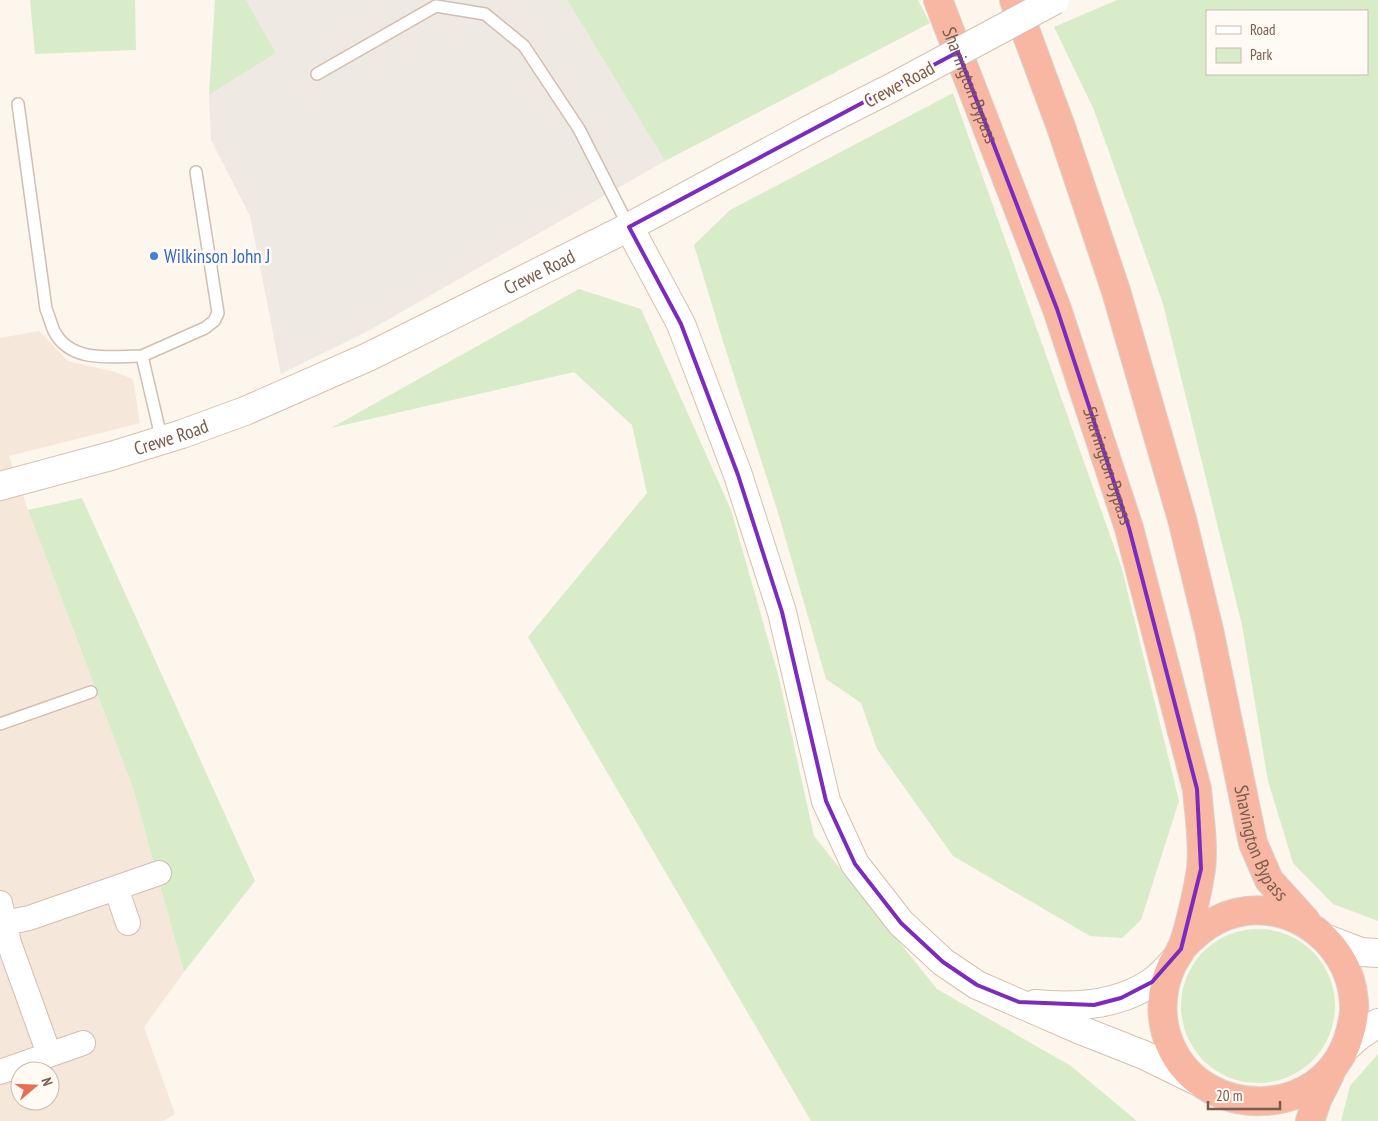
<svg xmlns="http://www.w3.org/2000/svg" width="1378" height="1121" font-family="'PT Sans Narrow',sans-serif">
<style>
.residential{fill:#f5e8da;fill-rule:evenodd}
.industrial{fill:#efe9e4}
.green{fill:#d8ecc9;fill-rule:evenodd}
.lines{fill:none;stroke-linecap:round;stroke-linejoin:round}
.lane-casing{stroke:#d1beb0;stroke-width:14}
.street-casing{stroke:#d1beb0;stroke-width:26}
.secondary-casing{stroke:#d6c0b0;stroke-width:30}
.highway-casing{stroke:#dad1cd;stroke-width:30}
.lane{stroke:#fff;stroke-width:11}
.street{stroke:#fff;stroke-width:24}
.secondary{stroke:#fff;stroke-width:28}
.highway{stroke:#f7b7a3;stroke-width:28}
.secondary-bridge-casing{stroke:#d6c0b0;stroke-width:30;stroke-linecap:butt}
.secondary-bridge{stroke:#fff;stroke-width:28}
.marked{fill:none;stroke:#7b2cbf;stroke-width:4;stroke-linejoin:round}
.shop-dot{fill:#3f7fe0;stroke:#fffaf3;stroke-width:2}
.labels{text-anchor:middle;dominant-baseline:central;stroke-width:5;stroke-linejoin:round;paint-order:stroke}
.street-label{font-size:19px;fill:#7a5c4d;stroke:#fffaf3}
.shop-label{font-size:19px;fill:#366cbe;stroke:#fffaf3;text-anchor:start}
</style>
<rect width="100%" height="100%" fill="#fdf6ec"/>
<!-- residential -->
<path class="residential" d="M 39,331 L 68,361 L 115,372 L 133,379 L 140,423 L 9,456 L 28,510 L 133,788 L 184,972 L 144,1027 L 175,1114 L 164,1121 L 0,1121 L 0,338 ZM 20,1071 L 50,1071 L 50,1101 L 20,1101 Z"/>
<!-- industrial -->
<path class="industrial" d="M 246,0 L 567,0 L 665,161 L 370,330 L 281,374 L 250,216 L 211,140 L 209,95 L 276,53 Z"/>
<!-- green -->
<path class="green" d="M 30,0 L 135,0 L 136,50 L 35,54 Z
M 215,0 L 246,0 L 276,53 L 209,95 Z
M 567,0 L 918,0 L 930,23 L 665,161 Z
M 1117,0 L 1378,0 L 1378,921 L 1333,904 L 1293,863 L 1268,781 L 1242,625 L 1163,304 L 1094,110 L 1054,27 ZM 1367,11 L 1367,74 L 1207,74 L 1207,11 Z
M 953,93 L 1122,569 L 1179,801 L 1141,920 L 1122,938 L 1090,936 L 953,856 L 877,749 L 861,703 L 826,679 L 779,516 L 722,338 L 694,245 L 730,210 Z
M 579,289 L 641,309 L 731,510 L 779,678 L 814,836 L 937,989 L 1071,1066 L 1137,1121 L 811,1121 L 528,637 L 647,493 L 632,425 L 574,372 L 331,428 Z
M 82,498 L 255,881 L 184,972 L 133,788 L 28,510 Z
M1181 1006a77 77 0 1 1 154 0a77 77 0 1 1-154 0Z
M 1378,1054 L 1378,1121 L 1341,1121 L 1350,1086 Z"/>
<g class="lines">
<!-- lane casing -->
<g class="lane-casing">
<path id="lane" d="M 317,74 L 436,6 L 485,14 L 524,46 L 579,129 L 629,227
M 18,104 L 46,309 C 49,316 51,324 54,331 C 71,364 112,356 142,356 L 162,441
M 142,356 L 205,328 L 214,321 L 218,313 L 196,172
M 0,724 L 91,692"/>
</g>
<!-- street casing -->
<g class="street-casing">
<path id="street" d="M 116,888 L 128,923
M 0,903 L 9,943 L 49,1054
M 5,923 L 29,918 L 159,873
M 0,1072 L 83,1043"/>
</g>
<!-- secondary casing -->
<g class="secondary-casing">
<g id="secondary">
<path d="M 629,227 L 681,324 L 738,475 L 782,612 L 826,801 L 855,864 L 901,923 L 943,962 L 977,985 L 1078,1029 L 1144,1055 L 1197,1081"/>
<path id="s1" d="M 0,486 L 111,456 L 182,434 L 245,411 L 368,357 L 629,227 L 818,125 L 891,88"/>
<path d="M 1327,939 L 1361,952 L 1378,953"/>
<path d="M 1035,1004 C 1075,1008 1118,1006 1152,982 C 1159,977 1166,970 1172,963"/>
<path d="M 1345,1048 L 1360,1035 L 1378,1023"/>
</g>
</g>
<!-- highway casing -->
<g class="highway-casing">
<g id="highway">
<path id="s2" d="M 938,0 L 1057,309 L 1129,528 L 1197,789 C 1199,815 1204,843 1201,869 C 1198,890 1189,929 1182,948 C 1179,954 1175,959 1172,965 C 1160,990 1159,1021 1171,1047 C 1205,1121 1321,1120 1348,1039 C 1352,1027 1355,1015 1354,1002 C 1350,936 1278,889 1217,920 C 1203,927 1192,937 1181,949"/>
<path id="s3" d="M 1014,0 L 1061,127 L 1116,291 L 1182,519 L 1209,630 L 1253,843 L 1269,880 L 1306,921"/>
<path d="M 1310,1121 L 1317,1100 L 1330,1074"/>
</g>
</g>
<!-- lane -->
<use href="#lane" class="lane"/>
<!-- street -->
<use href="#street" class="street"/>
<!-- secondary -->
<use href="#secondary" class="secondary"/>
<!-- highway -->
<use href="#highway" class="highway"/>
<!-- secondary-bridge casing -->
<g class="secondary-bridge-casing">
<path id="secondary-bridge" d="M 891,88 L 1055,0"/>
</g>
<!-- secondary-bridge -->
<use href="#secondary-bridge" class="secondary-bridge"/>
</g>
<!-- marked area -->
<path class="marked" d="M 958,52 L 1057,309 L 1129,528 L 1197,789 L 1201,869 L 1181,949 L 1152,982 L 1121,998 L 1094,1005 L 1019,1002 L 977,985 L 943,962 L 901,923 L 855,864 L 826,801 L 782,612 L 738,475 L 681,324 L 629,227 Z"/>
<!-- markers -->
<circle class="shop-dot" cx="154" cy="256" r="5"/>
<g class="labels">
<!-- street labels -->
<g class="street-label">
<text transform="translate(899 84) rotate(-28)">Crewe Road</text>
<text stroke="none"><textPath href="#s2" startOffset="91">Shavington Bypass</textPath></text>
<text stroke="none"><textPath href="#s1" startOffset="582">Crewe Road</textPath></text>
<text stroke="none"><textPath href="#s1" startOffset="178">Crewe Road</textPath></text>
<text stroke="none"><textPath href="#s2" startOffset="496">Shavington Bypass</textPath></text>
<text stroke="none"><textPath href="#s3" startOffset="880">Shavington Bypass</textPath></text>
</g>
<!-- shop labels -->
<g class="shop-label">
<text x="164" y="256">Wilkinson John J</text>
</g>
</g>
<!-- legend -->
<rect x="1206" y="10" width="162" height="65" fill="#fffaf3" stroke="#cabbb1"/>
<rect x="1216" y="26" width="25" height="8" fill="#ffffff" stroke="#cabbb1"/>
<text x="1250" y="35" font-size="15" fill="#7a5c4d">Road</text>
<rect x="1216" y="48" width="25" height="15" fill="#d8ecc9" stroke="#cabbb1"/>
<text x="1250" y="60" font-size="15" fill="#7a5c4d">Park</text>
<!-- north arrow -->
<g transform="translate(35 1086) rotate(71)"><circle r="24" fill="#fffaf3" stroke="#cabbb1"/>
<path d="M0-4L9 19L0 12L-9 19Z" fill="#e76f51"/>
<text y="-8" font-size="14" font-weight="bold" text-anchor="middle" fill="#7a5c4d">N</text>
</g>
<!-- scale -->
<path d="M1208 1101v8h72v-8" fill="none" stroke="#7a5c4d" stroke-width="2.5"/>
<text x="1216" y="1101" font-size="15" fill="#7a5c4d" stroke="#fffaf3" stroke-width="4" paint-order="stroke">20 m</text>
</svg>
